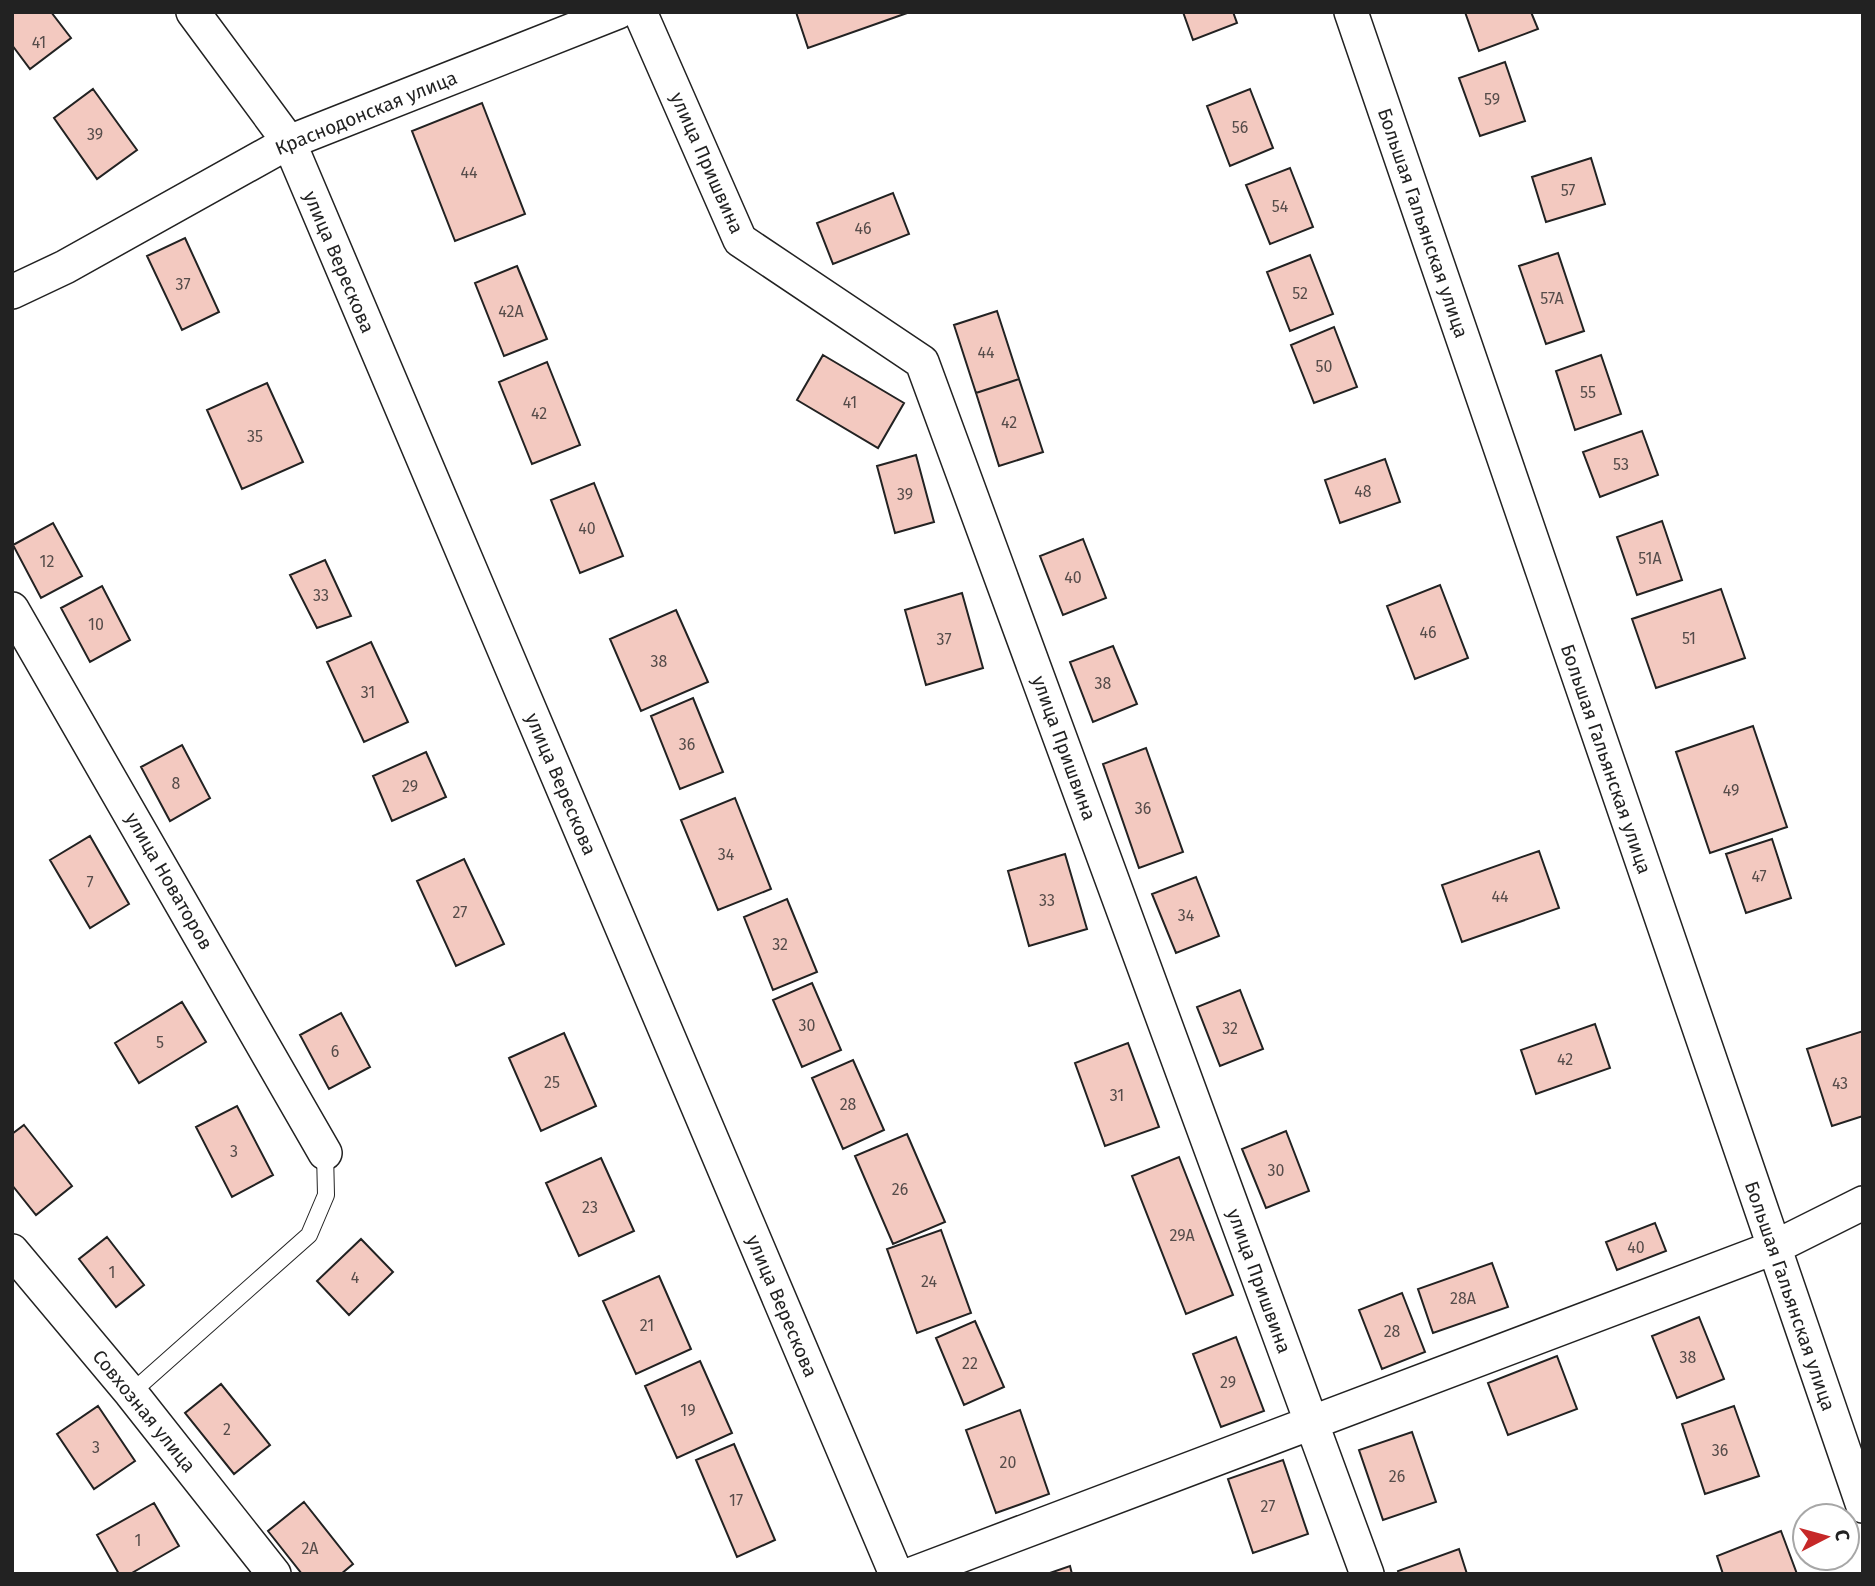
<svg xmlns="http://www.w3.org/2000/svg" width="1875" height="1586" font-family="'Fira Sans',sans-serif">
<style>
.building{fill:#f3c9c0;stroke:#222;stroke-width:2}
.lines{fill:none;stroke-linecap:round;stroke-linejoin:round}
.service-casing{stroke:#222;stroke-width:18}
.minor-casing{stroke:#222;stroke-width:36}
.service{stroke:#fff;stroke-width:16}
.minor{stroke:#fff;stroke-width:33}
.labels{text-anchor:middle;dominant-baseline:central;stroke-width:5;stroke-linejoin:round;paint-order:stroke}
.number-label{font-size:16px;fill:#564c4a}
.street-label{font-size:19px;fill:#222;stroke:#fff}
</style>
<rect width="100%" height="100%" fill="#fff"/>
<!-- building -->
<path class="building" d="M 12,12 L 51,12 L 71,38 L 30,69 L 12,45 Z
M 796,12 L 910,12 L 808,48 Z
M 1183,12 L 1233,12 L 1237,23 L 1193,40 Z
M 1465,12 L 1531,12 L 1538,29 L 1479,51 Z
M 1505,62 L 1525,121 L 1480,136 L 1459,78 Z
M 93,89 L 137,150 L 97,179 L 54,118 Z
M 1250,89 L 1273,148 L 1230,166 L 1207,106 Z
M 482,103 L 525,214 L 455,241 L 412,131 Z
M 1591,158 L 1605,204 L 1546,222 L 1532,177 Z
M 1290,168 L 1313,227 L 1270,244 L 1246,185 Z
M 893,193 L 909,234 L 833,264 L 817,223 Z
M 185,238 L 219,312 L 182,330 L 147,256 Z
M 1558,253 L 1584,331 L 1546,344 L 1519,266 Z
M 1310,255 L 1333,314 L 1290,331 L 1267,272 Z
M 517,266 L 547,339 L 504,356 L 475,283 Z
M 997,311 L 1019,379 L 976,393 L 954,325 Z
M 1334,327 L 1357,387 L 1314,403 L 1291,345 Z
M 823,355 L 904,403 L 878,448 L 797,400 Z
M 1601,355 L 1621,414 L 1575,430 L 1556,371 Z
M 547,362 L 580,445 L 532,464 L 499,382 Z
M 1019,379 L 1043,452 L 999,466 L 976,393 Z
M 267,383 L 303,462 L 242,489 L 207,410 Z
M 1642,431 L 1658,475 L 1600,497 L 1583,452 Z
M 916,455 L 934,522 L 895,533 L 877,466 Z
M 1385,459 L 1400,502 L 1340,523 L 1325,480 Z
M 594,483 L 623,556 L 580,573 L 551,500 Z
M 1662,521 L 1682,580 L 1637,595 L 1617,537 Z
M 53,523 L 82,576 L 41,598 L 13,545 Z
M 1083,539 L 1106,598 L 1063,615 L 1040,556 Z
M 325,560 L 351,616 L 317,628 L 290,575 Z
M 1440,585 L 1468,658 L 1415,679 L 1387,606 Z
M 102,586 L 130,640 L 90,662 L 61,608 Z
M 1721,589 L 1745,658 L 1656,688 L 1632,619 Z
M 962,593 L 983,668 L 926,685 L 905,610 Z
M 676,610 L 708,682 L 641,711 L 610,639 Z
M 371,642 L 408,722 L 364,742 L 327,662 Z
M 1113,646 L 1137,704 L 1093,722 L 1070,662 Z
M 693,698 L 723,772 L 680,789 L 651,716 Z
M 1753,726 L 1787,827 L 1710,853 L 1676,752 Z
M 182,745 L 210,798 L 170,821 L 141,767 Z
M 1146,748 L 1183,852 L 1139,868 L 1103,764 Z
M 426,752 L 446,797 L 392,821 L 373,776 Z
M 735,798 L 771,889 L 718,910 L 681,820 Z
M 90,836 L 129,904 L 90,928 L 50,860 Z
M 1772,839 L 1791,898 L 1746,913 L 1726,854 Z
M 1539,851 L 1559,908 L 1462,942 L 1442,885 Z
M 1065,854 L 1087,929 L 1029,946 L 1008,871 Z
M 464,859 L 504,944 L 456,966 L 417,881 Z
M 1196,877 L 1219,936 L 1176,953 L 1152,894 Z
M 787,899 L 817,972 L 773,990 L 744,917 Z
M 812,983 L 841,1050 L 802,1067 L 773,1000 Z
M 1240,990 L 1263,1049 L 1220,1066 L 1197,1007 Z
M 182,1002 L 206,1042 L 139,1083 L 115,1043 Z
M 341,1013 L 370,1067 L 329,1089 L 300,1035 Z
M 1595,1024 L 1610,1068 L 1536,1094 L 1521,1050 Z
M 1863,1031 L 1863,1116 L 1832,1126 L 1807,1049 Z
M 564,1033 L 596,1106 L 541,1131 L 509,1058 Z
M 1128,1043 L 1159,1127 L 1105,1146 L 1075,1063 Z
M 853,1060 L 884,1130 L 843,1149 L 812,1078 Z
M 237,1106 L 273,1175 L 232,1197 L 196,1127 Z
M 24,1125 L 72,1186 L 36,1215 L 12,1185 L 12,1134 Z
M 1286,1131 L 1309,1191 L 1266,1208 L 1242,1149 Z
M 907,1134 L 945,1222 L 893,1244 L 855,1156 Z
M 1179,1157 L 1233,1295 L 1186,1314 L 1132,1176 Z
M 601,1158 L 634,1231 L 579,1256 L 546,1183 Z
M 1655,1223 L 1666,1251 L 1617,1270 L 1606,1242 Z
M 941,1230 L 971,1313 L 917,1333 L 887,1249 Z
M 107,1237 L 144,1285 L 116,1307 L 79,1259 Z
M 361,1239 L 393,1272 L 349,1315 L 317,1281 Z
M 1492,1263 L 1508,1307 L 1433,1333 L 1418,1289 Z
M 659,1276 L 691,1349 L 636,1374 L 603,1301 Z
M 1402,1293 L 1425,1352 L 1382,1369 L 1359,1310 Z
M 1699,1317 L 1724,1379 L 1677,1398 L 1652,1336 Z
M 975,1321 L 1004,1387 L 964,1405 L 936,1338 Z
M 1236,1337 L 1264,1411 L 1221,1427 L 1193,1354 Z
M 1557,1356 L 1577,1409 L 1508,1435 L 1488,1383 Z
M 700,1361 L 732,1433 L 677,1458 L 645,1386 Z
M 221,1384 L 270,1445 L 234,1474 L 185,1413 Z
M 98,1406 L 135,1461 L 94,1489 L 57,1434 Z
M 1734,1406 L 1759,1476 L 1705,1494 L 1682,1424 Z
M 1020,1410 L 1049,1494 L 996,1513 L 966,1430 Z
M 1412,1432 L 1436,1502 L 1383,1520 L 1359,1450 Z
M 734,1444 L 775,1540 L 737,1557 L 696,1460 Z
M 1283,1460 L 1308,1534 L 1253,1553 L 1228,1479 Z
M 304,1502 L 353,1564 L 341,1574 L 302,1574 L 268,1531 Z
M 154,1503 L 179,1546 L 130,1574 L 119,1574 L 97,1535 Z
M 1781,1531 L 1797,1574 L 1723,1574 L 1717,1556 Z
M 1459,1549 L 1467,1574 L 1399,1574 L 1398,1571 Z
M 1070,1566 L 1072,1574 L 1047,1574 Z"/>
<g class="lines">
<!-- service casing -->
<g class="service-casing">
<path id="service" d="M 131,1393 L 309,1235 L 326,1195 L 325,1153"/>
</g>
<!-- minor casing -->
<g class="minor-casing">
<path id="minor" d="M 193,12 L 289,142 L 896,1574
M 640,12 L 740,240 L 922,362 L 1367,1574
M 1351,12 L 1863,1506
M 12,292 L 65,267 L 289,142 L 618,12
M 12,609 L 325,1153
M 12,1251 L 131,1393 L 274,1574
M 912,1574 L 1773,1248 L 1863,1203"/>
</g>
<!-- service -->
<use href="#service" class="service"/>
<!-- minor -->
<use href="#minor" class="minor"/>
</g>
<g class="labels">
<!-- number labels -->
<g class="number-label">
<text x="39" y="42">41</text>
<text x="1492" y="99">59</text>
<text x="1240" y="127">56</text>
<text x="95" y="134">39</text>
<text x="469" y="172">44</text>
<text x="1568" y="190">57</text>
<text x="1280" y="206">54</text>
<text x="863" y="228">46</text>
<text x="183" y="284">37</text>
<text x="1300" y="293">52</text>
<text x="1552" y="298">57А</text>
<text x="511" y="311">42А</text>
<text x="986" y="352">44</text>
<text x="1324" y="366">50</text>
<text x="1588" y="392">55</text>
<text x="850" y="402">41</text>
<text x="539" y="413">42</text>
<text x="1009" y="422">42</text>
<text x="255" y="436">35</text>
<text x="1621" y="464">53</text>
<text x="1363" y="491">48</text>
<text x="905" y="494">39</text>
<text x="587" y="528">40</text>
<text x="1650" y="558">51А</text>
<text x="47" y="561">12</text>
<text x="1073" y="577">40</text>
<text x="321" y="595">33</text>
<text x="96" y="624">10</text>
<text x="1428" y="632">46</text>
<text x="1689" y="638">51</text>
<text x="944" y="639">37</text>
<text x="659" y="661">38</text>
<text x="1103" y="683">38</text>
<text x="368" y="692">31</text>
<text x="687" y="744">36</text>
<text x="176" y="783">8</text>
<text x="410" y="786">29</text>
<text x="1731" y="790">49</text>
<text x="1143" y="808">36</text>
<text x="726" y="854">34</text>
<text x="1759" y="876">47</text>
<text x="90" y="882">7</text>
<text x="1500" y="896">44</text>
<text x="1047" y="900">33</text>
<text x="460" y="912">27</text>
<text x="1186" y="915">34</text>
<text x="780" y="944">32</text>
<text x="807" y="1025">30</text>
<text x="1230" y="1028">32</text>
<text x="160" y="1042">5</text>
<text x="335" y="1051">6</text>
<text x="1565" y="1059">42</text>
<text x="552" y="1082">25</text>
<text x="1840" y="1083">43</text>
<text x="1117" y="1095">31</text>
<text x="848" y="1104">28</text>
<text x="234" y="1151">3</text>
<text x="1276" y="1170">30</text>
<text x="900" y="1189">26</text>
<text x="590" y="1207">23</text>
<text x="1182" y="1235">29А</text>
<text x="1636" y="1247">40</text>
<text x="112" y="1272">1</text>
<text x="355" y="1277">4</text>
<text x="929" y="1281">24</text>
<text x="1463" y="1298">28А</text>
<text x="647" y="1325">21</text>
<text x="1392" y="1331">28</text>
<text x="1688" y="1357">38</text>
<text x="970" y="1363">22</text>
<text x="1228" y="1382">29</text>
<text x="688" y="1410">19</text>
<text x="227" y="1429">2</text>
<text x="96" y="1447">3</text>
<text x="1720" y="1450">36</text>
<text x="1008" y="1462">20</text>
<text x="1397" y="1476">26</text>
<text x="736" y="1500">17</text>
<text x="1268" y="1506">27</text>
<text x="138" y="1540">1</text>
<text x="310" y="1548">2А</text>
</g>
<!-- street labels -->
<g class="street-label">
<text transform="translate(366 113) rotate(-22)">Краснодонская улица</text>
<text transform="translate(707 163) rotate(66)">улица Пришвина</text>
<text transform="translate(1423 223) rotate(71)">Большая Гальянская улица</text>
<text transform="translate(339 262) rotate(67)">улица Верескова</text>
<text transform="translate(1064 748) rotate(70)">улица Пришвина</text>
<text transform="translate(1606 759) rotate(71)">Большая Гальянская улица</text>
<text transform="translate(561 784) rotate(67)">улица Верескова</text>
<text transform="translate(169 881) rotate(60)">улица Новаторов</text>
<text transform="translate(1259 1281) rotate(70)">улица Пришвина</text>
<text transform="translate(1790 1296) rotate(71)">Большая Гальянская улица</text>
<text transform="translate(782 1306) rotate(67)">улица Верескова</text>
<text transform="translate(144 1411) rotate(51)">Совхозная улица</text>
</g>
</g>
<!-- border -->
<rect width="1875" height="1586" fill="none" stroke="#222222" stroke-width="28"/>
<!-- north arrow -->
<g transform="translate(1826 1537) rotate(84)"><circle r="33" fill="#ffffff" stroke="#a7a7a7" stroke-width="2"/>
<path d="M0-5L12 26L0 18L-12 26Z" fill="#c62828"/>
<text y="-10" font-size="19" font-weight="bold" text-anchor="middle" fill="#222222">С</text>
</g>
</svg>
